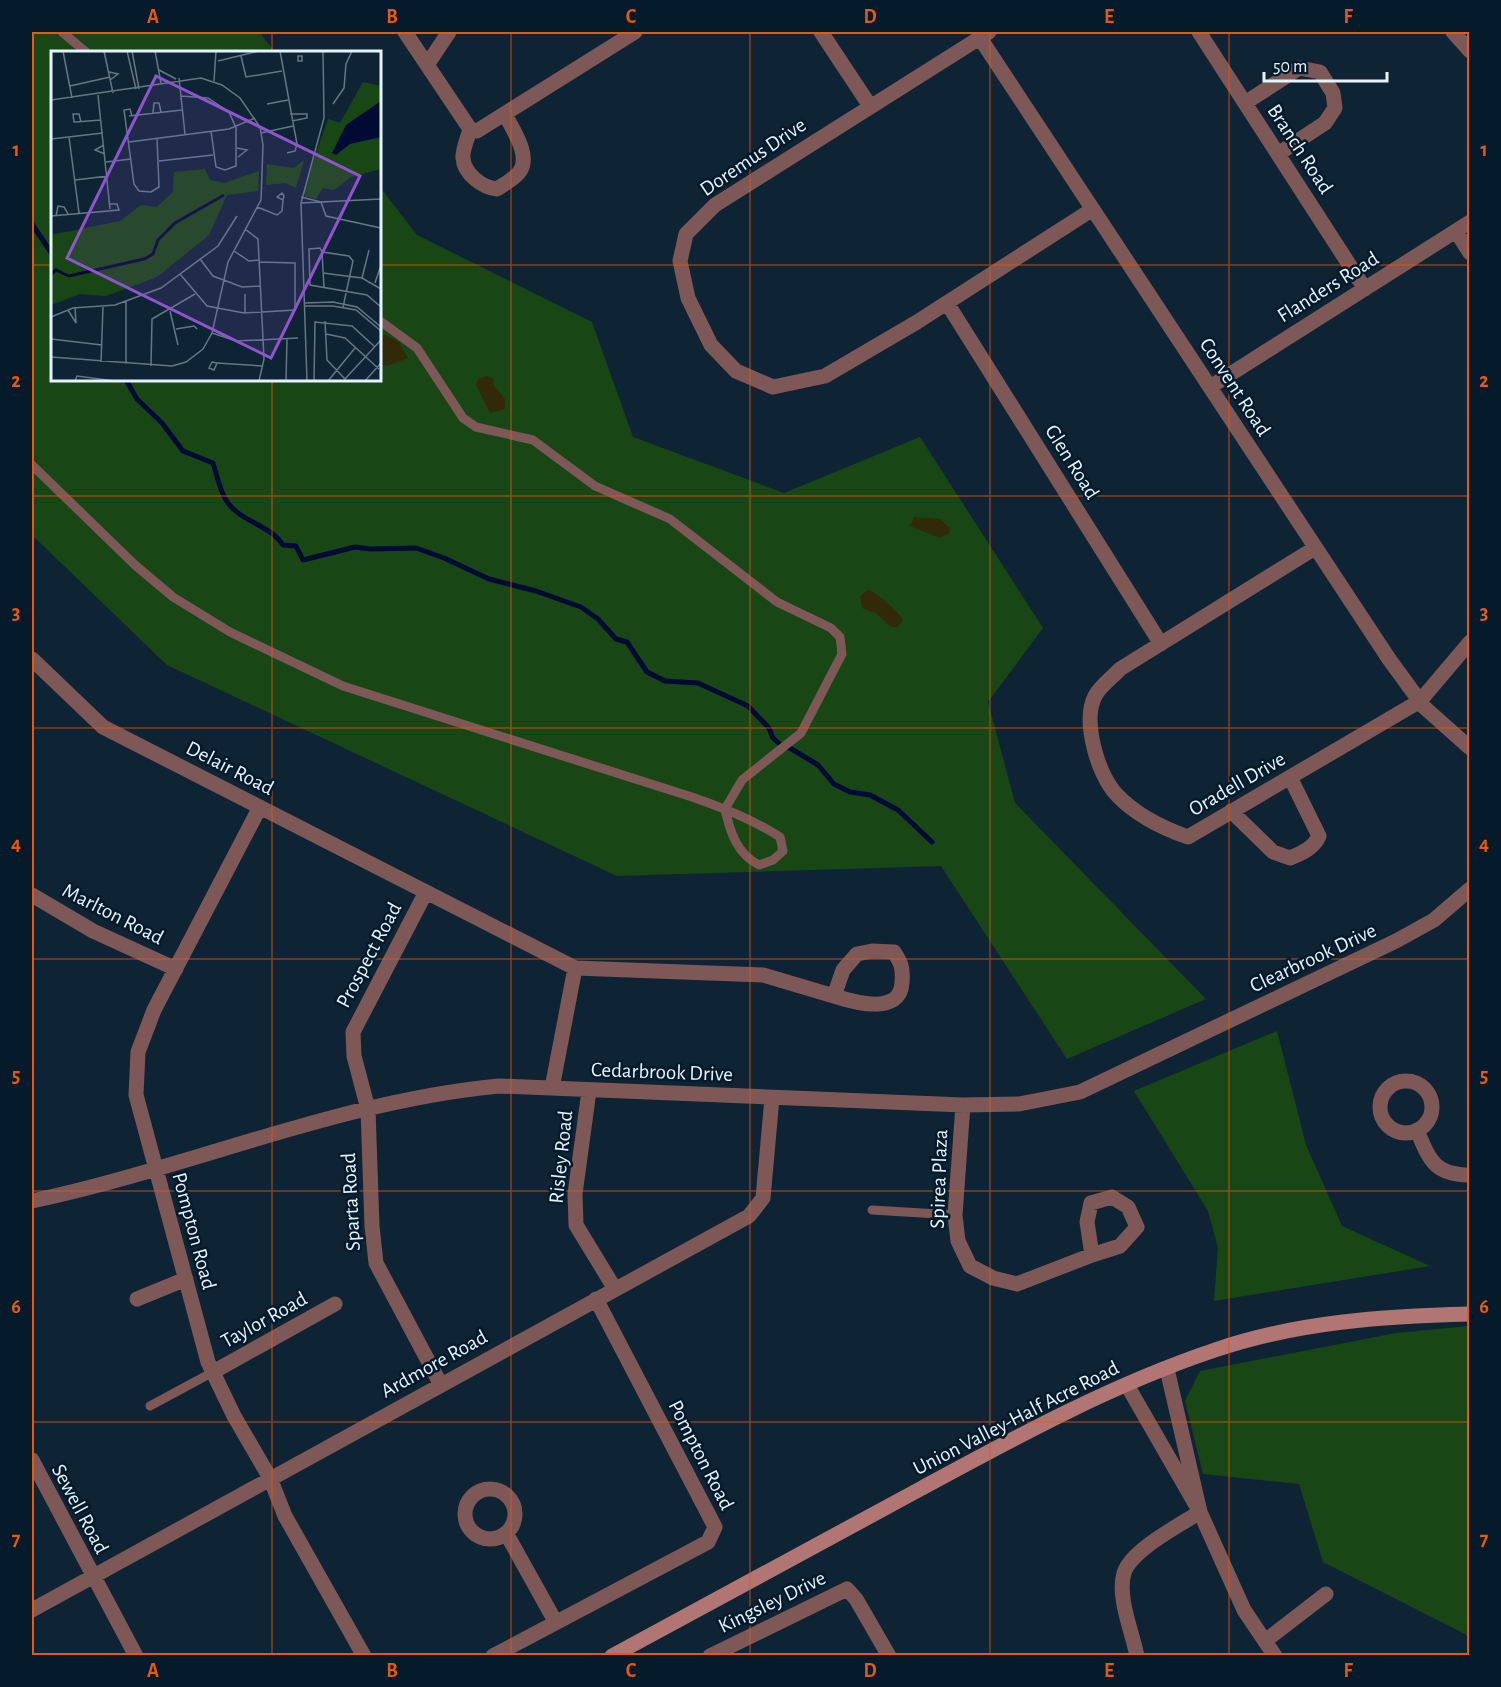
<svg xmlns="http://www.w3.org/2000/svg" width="1501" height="1687" font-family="'Alegreya Sans',sans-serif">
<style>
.green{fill:#184715}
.sand{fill:#312908}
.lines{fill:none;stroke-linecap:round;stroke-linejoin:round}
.stream{stroke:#000a35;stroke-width:5}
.lane{stroke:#7d5857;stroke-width:9}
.street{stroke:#7d5857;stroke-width:15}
.secondary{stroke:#b17574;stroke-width:15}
.grid{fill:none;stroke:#e8590c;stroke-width:1.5;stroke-opacity:0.55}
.labels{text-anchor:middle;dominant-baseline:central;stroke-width:5;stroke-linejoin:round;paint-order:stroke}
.street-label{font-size:21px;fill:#e5f3fe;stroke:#051b2b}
.inset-river{fill:none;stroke:#000a35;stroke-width:3}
.inset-road{fill:none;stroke:#647785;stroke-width:1.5}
.view{fill:#9054cc;fill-opacity:0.15;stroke:#9054cc;stroke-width:3}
.inset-edge{fill:none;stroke:#e5f3fe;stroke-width:3}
.neatline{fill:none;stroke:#e8590c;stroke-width:2}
.grid-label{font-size:20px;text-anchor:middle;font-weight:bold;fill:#e8590c}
</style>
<rect width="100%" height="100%" fill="#0e2435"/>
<!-- green -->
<path class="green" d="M 32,32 L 259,32 L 275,52 L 52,52 L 52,380 L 380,380 L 380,187 L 417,235 L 592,322 L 633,437 L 784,493 L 920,437 L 1043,628 L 988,702 L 1015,803 L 1206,999 L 1067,1059 L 941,866 L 617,876 L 167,665 L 32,535 Z
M 1277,1031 L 1306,1145 L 1342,1226 L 1430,1266 L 1214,1301 L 1218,1248 L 1208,1211 L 1134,1091 Z
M 1469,1326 L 1470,1326 L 1469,1639 L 1465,1634 L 1323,1562 L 1299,1484 L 1203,1474 L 1185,1401 L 1200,1371 L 1396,1333 Z"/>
<!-- sand -->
<path class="sand" d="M 386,335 L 399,342 L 408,358 L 387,366 L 380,363 L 380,336 Z
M 487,376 L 493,379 L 494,386 L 505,399 L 505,409 L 490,413 L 476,385 L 478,379 Z
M 914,517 L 940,519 L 950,528 L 949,533 L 940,538 L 910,526 Z
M 868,590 C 875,591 900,613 903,620 L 898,627 L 891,627 L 877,614 L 862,608 L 860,596 Z"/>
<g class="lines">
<!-- stream -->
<path class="stream" d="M 32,224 L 52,254
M 126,380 L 137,399 L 162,423 L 183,451 L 213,463 C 217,475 220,493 228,503 C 242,522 270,525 283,545 L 296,546 L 303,560 L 355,547 L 370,549 L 416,548 L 444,558 L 489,579 L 536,591 L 581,607 L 598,619 L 616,639 L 627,642 L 647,672 L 665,681 L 698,683 L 748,706 L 769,728 L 773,738 L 783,747 L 790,748 L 818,765 L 834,784 L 850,792 L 870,795 L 898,810 L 932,842"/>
<!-- lane -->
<path class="lane" d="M 62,32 L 86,52
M 32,465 L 135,565 L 173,597 L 230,632 L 343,686 L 692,797 C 723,808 752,819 780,837 L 783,851 L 773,860 L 759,865 C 737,854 730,832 725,809 L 742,780 L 801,733 L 842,654 L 840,637 L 831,628 L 777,602 L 670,519 L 595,486 L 533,440 L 476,427 L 463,418 L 417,348 L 380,321
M 872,1210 L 955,1215
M 150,1406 L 213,1372"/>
<!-- street -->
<path class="street" d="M 405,32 L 470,129
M 821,32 L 870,106
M 989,32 L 715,205 L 686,234 L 680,261 L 688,298 L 711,345 L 736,371 L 773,387 L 825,376 L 917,322 L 1093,209
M 1199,32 L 1365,289
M 1453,32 L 1470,51
M 980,38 L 1389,659 L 1424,707 L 1470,748
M 427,65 L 449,32
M 1245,103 L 1299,68 L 1320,72 L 1333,93 L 1335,108 L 1325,123 L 1278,154
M 470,129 L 477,131 L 635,32
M 470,129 C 468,138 462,150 463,158 C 464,174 483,188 497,189 C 504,184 516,178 520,171 C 531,155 512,129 505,114
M 1456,231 L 1470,253
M 947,303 L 1161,644
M 1210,387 L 1470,222
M 1315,548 L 1120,669 C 1113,677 1100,686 1095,696 C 1082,721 1098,776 1117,795 C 1136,815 1162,828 1188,837 L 1420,701 L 1470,642
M 32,659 L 103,727 L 575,968 L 763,975 L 834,996
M 260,807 L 154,1010 L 138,1052 L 136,1095 L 208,1362 L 234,1416 L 270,1478 L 285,1516 L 364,1656
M 1231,811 L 1273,852 L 1290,858 C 1302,853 1314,848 1319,836 L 1290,777
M 426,892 L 353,1032 L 354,1056 L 368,1109 L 372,1226 L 376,1263 L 441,1385
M 32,895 L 93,931 L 176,969
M 872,951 L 894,952 C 902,964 903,969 902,983 C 900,1016 853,1002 834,996 L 843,970 L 857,954 Z
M1380 1107a26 26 0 1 1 52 0a26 26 0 1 1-52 0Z
M 552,1088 L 575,968
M 589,1091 L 575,1194 L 576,1225 L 615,1289
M 963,1105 L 955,1215 L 958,1241 L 970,1266 L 993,1278 L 1017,1284 L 1092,1255
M 1417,1130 C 1429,1159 1434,1175 1470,1175
M 1112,1197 L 1128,1207 L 1137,1227 L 1120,1246 L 1092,1255 L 1087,1222 L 1091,1203 Z
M 32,1201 C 188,1168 339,1101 499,1086 L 963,1105 L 1019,1104 L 1080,1092 L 1396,941 L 1434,920 L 1470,889
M 137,1299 L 186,1279
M 213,1372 L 335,1304
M 1127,1385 L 1200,1512 L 1167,1369
M 32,1460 L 136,1656
M465 1514a25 25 0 1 1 50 0a25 25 0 1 1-50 0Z
M 506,1533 L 555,1621
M 32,1610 L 749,1216 L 763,1198 L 772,1098
M 1265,1641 L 1326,1594
M 493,1656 L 708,1542 L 715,1527 L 596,1299
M 710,1656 L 847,1589 L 856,1599 L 889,1656
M 1137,1656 C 1132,1631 1117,1597 1124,1573 C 1131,1550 1180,1525 1200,1512 L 1244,1610 L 1275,1656"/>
<!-- secondary -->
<path class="secondary" d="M 612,1656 C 716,1600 819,1544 922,1488 C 1016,1437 1113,1384 1215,1350 C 1296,1322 1385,1316 1470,1314"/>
</g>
<!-- grid -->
<path class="grid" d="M 272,32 L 272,52M 511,32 L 511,1656M 750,32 L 750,1656M 990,32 L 990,1656M 1229,32 L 1229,1656M 32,265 L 52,265M 380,265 L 1470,265M 272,380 L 272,1656M 32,496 L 1470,496M 32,728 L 1470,728M 32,959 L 1470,959M 32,1191 L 1470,1191M 32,1422 L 1470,1422"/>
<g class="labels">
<!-- street labels -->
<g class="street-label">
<text transform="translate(1300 149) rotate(57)">Branch Road</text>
<text transform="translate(753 157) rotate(-34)">Doremus Drive</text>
<text transform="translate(1328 287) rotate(-32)">Flanders Road</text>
<text transform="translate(1235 387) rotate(57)">Convent Road</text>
<text transform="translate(1072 462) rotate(58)">Glen Road</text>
<text transform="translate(230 768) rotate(27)">Delair Road</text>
<text transform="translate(1237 784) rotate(-30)">Oradell Drive</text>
<text transform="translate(113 914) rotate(27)">Marlton Road</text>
<text transform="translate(369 955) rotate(-62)">Prospect Road</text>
<text transform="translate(1313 958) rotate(-25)">Clearbrook Drive</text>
<text transform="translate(662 1072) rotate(2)">Cedarbrook Drive</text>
<text transform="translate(561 1157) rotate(-84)">Risley Road</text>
<text transform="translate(939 1179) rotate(-88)">Spirea Plaza</text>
<text transform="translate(351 1202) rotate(-93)">Sparta Road</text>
<text transform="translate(194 1231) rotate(75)">Pompton Road</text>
<text transform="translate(264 1320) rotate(-29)">Taylor Road</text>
<text transform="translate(434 1364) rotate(-29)">Ardmore Road</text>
<text transform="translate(1016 1418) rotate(-27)">Union Valley-Half Acre Road</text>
<text transform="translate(701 1455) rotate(63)">Pompton Road</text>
<text transform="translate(80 1509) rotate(62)">Sewell Road</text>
<text transform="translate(772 1602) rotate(-26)">Kingsley Drive</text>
</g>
</g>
<!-- overview -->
<g transform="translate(51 51)">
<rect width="330" height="330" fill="#0e2435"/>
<path d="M 312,31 L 330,35 L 330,118 L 300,126 L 283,139 L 272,137 L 265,148 L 255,146 L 253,143 L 260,117 L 277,68 L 289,72 ZM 253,109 L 245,137 L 234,132 L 215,134 L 216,113 L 243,117 ZM 154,118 L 159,129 L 173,132 L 208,120 L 207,140 L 176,144 L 158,184 L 106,226 L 55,245 L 29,243 L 0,254 L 0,184 L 69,170 L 90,154 L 106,156 L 122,141 L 123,121 Z" fill="#184715"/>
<path d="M 330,50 L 330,86 L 299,93 L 285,104 L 281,102 L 295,74 Z" fill="#000a35"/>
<path class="inset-river" d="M 0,223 L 5,219 L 18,225 L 93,208 L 102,203 L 107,189 L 124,172 L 173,144"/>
<path class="inset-road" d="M 12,0 L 21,47M 53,0 L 62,42M 76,0 L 85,38M 81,0 L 88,38M 104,0 L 110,32M 229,0 L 246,93 L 244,100 L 236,102M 190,5 L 195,26 L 231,20M 251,5 L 251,10 L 247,10 L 247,5 ZM 167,10 L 208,0M 108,19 L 125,28M 58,21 L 67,23 L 59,29M 128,27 L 134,83M 163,30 L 165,0M 19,35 L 59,26M 47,44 L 59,158M 130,45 L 157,47 L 178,61 L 185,77 L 185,115 L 174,119 L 165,116 L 160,80M 0,49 L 150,27 L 171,34 L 189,47 L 209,76 L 212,94 L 210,149 L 177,211 L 161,282 L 152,298 L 135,311 L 121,315 L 0,306M 216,53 L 237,49M 282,53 L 293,37 L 295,13 L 301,0M 102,62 L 103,52 L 108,52 L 110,61M 239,63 L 256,63 L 256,67 L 241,70M 78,65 L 131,59M 81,65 L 79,58 L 73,59 L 83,133 L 88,140 L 100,141 L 108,136 L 106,87M 30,71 L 28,63 L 22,63 L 23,71 L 25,71 L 50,69M 210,82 L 242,75M 18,86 L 28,162M 0,88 L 52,82M 78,91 L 178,78 L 204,67M 53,94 L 44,99 L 54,103M 186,97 L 196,99 L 187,106M 108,110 L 162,104M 55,111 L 80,108M 24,129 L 57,125M 231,142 L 233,145 L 232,149 L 226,146 ZM 330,148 L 270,151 L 275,165 L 330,177M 250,152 L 270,151 L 250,146M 206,156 L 226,164 L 231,160 L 232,149M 0,165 L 68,159 L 66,153 L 59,153M 5,165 L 7,155 L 13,156 L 17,163M 194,178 L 207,188 L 213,308 L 208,330M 183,200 L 198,210 L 208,209M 271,201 L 269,197 L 258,198 L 259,234 L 316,244 L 330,256M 149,208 L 162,225 L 191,236 L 209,235M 272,222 L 311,227 L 330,238M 129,223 L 156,255 L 193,262 L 244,259 L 244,212 L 208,211M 311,227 L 318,199M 324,232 L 330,214M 273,236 L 271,201 L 298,205 L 302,210 L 292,256M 194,243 L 194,262M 75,250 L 75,313M 253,252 L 282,251 L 306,256 L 330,276M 253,255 L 282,255 L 305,259 L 330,280M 17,259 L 25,272 L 24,256M 119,260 L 127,294M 0,266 L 22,257 L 64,254 L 110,237 L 167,195 L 186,165M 274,270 L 276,309 L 294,328M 125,278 L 143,275 L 146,278M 161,282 L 185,290 L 247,287M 275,283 L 294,287 L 328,318M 0,288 L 51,294M 50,311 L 52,256M 161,311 L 166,312 L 163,319 L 158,317 ZM 166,312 L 212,315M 100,315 L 101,268 L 144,243M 293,329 L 330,289M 24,330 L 26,325 L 64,330M 235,330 L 236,288M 256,330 L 250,152 L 273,67 L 272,0M 263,330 L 264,271 L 301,275 L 324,296M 277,330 L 304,297M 314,330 L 330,312"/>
<path class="view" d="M 105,25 L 309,125 L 220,307 L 16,207 Z"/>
<rect width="330" height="330" class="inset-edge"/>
</g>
<!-- border -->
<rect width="1501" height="1687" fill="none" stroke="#051b2b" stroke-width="66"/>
<!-- scale -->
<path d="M1264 72v9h123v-9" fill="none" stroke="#e5f3fe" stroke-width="3"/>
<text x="1273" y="72" font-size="18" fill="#e5f3fe" stroke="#051b2b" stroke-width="4.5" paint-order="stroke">50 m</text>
<rect x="33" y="33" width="1435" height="1621" class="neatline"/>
<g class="grid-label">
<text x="153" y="23">A</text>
<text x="392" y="23">B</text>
<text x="631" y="23">C</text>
<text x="870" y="23">D</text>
<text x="1109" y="23">E</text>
<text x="1348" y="23">F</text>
<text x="16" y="156">1</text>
<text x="1484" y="156">1</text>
<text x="16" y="387">2</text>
<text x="1484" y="387">2</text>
<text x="16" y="619">3</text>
<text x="1484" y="619">3</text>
<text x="16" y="850">4</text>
<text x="1484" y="850">4</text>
<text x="16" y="1082">5</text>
<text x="1484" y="1082">5</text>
<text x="16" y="1313">6</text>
<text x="1484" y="1313">6</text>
<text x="16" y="1545">7</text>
<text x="1484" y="1545">7</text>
<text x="153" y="1677">A</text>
<text x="392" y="1677">B</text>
<text x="631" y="1677">C</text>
<text x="870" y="1677">D</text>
<text x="1109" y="1677">E</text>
<text x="1348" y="1677">F</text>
</g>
</svg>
